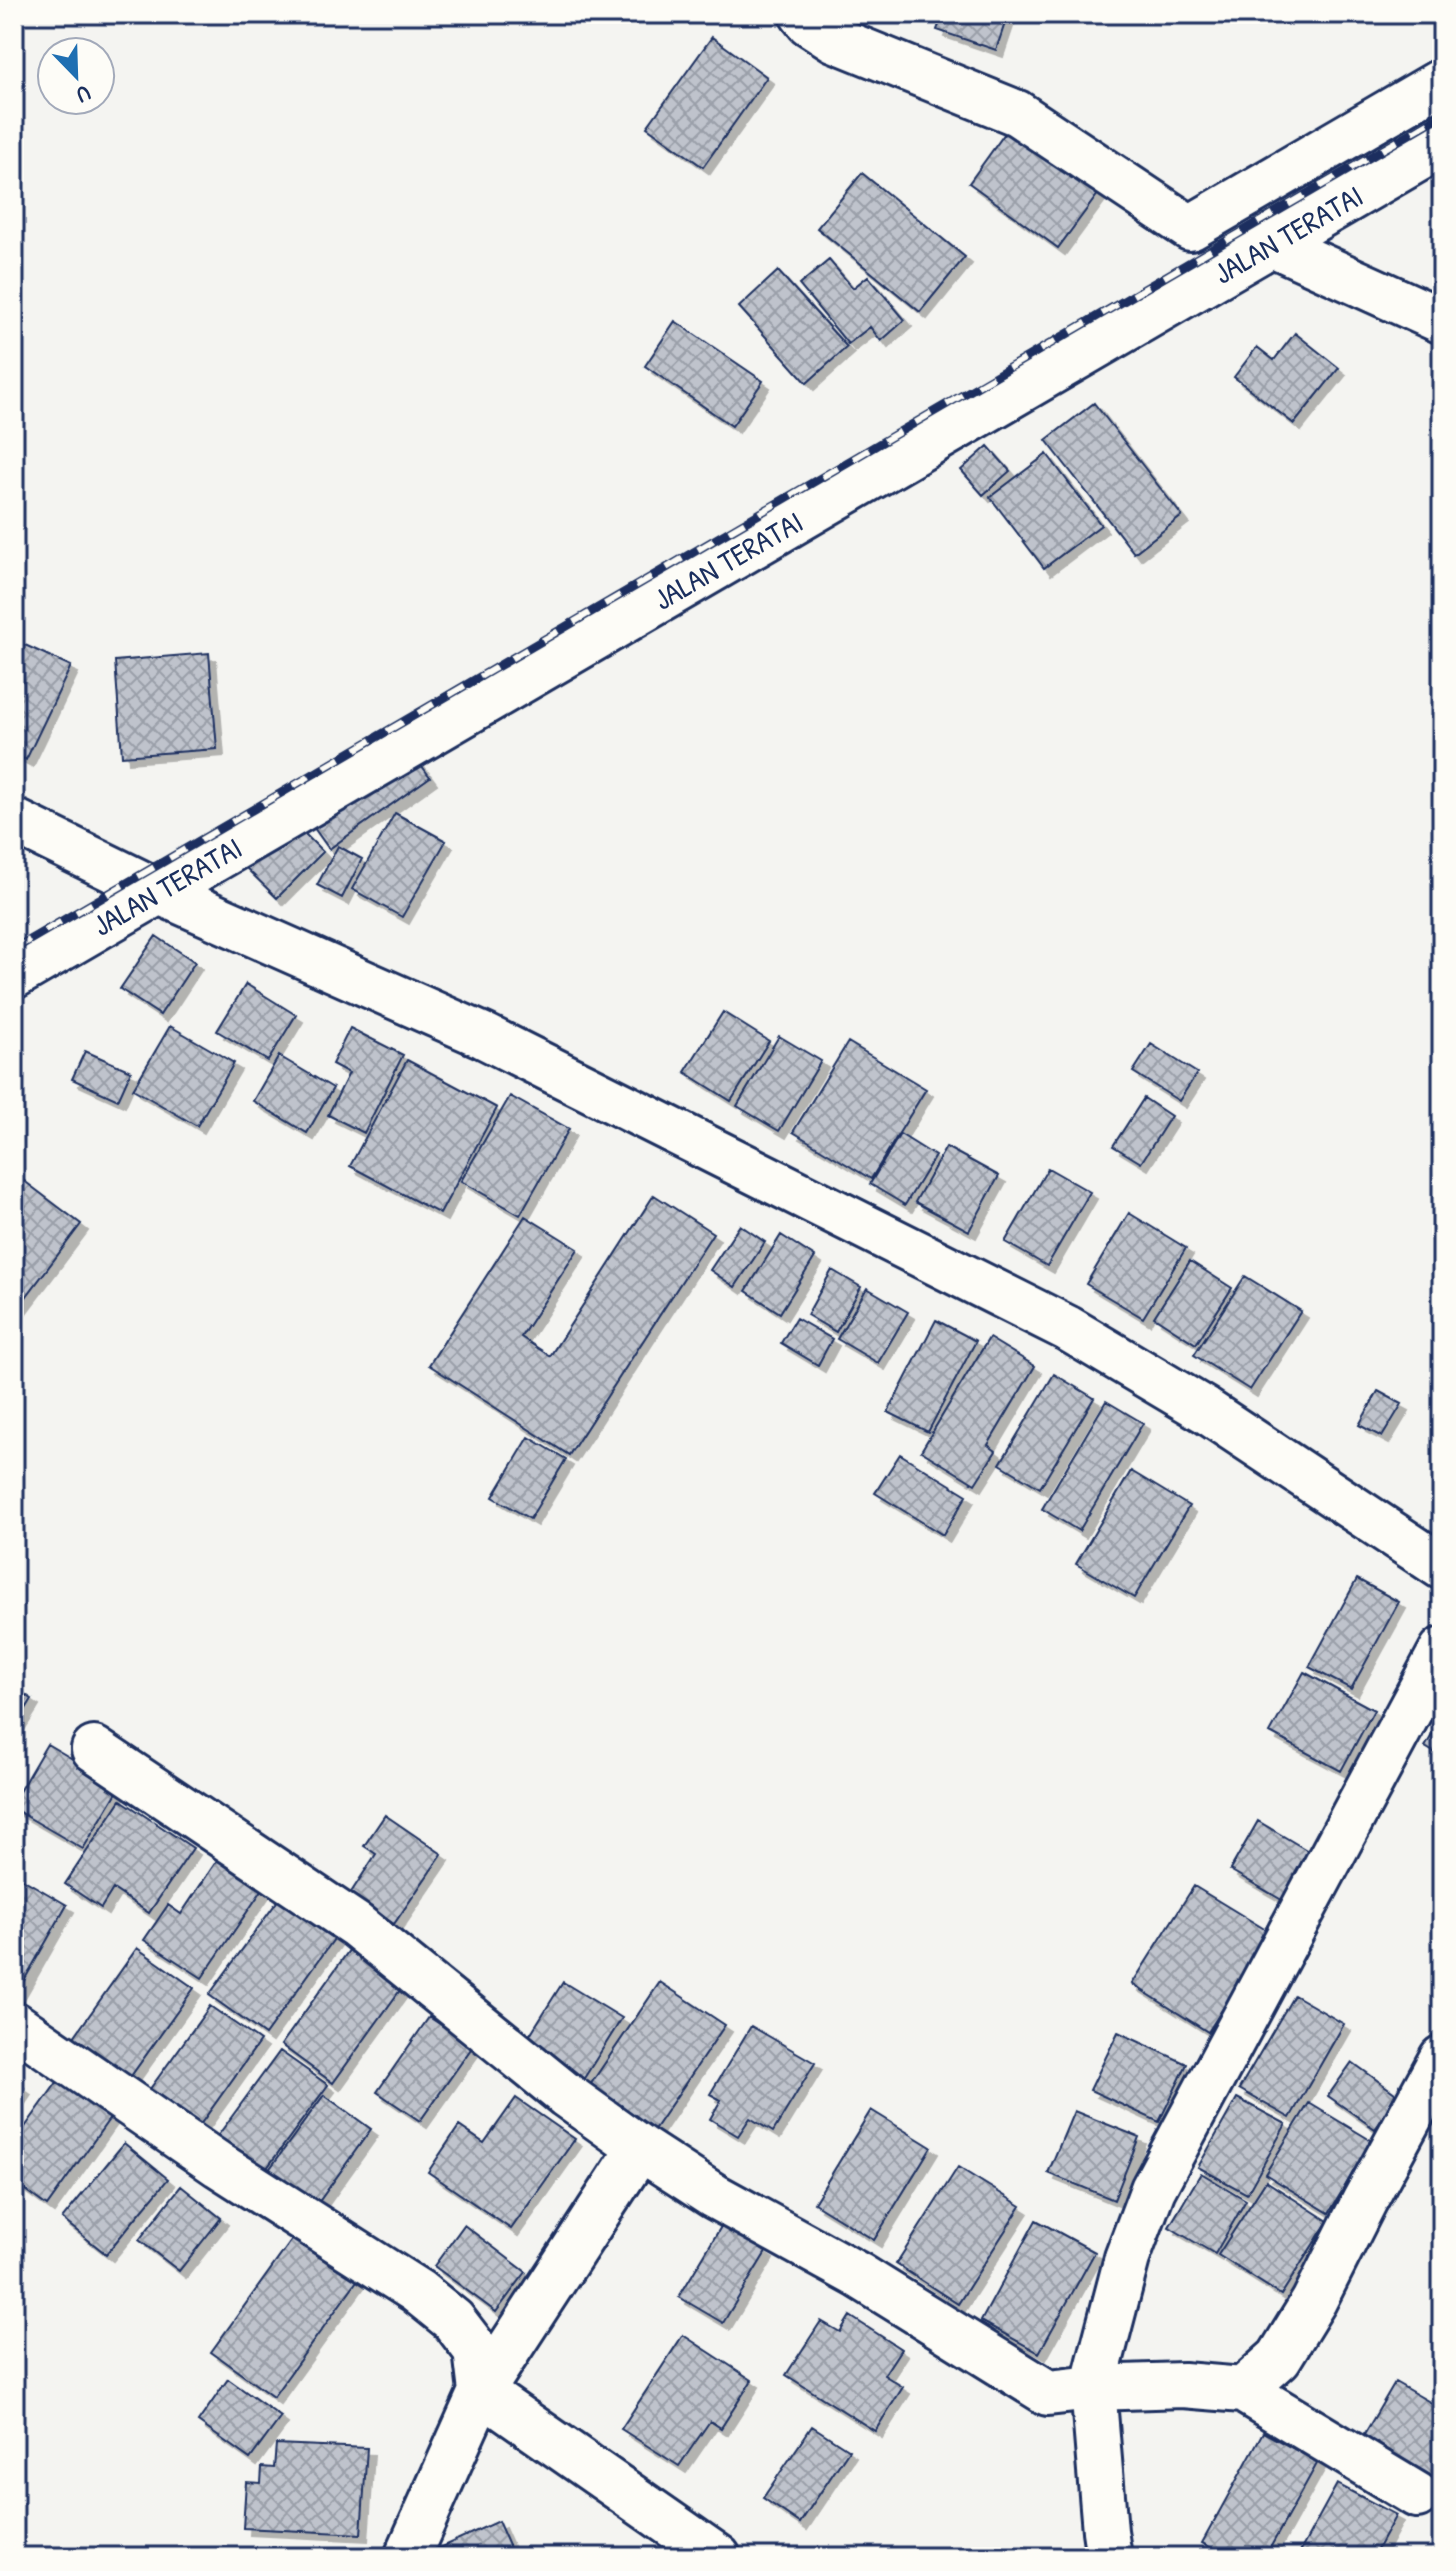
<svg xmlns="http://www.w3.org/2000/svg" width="1456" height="2571" font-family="'Patrick Hand',sans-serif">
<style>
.building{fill:url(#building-cross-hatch);stroke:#1b2f5e;stroke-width:2;filter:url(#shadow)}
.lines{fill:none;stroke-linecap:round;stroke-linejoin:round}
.minor-casing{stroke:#1b2f5e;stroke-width:50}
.minor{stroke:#fdfcf7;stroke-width:44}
.rail-casing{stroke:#1b2f5e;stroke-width:9}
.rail{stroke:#fdfcf7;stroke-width:6;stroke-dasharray:18;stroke-linecap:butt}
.labels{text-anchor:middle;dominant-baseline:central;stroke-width:6;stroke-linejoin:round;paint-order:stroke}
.street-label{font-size:30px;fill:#1b2f5e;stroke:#fdfcf7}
</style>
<defs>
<pattern id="building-cross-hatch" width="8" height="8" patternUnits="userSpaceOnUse" patternTransform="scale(2)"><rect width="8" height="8" fill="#bfc3cc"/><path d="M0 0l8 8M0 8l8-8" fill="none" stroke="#9a9fa9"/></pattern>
<filter id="shadow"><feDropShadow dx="7" dy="7" stdDeviation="0" flood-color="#0004"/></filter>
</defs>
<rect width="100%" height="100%" fill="#f4f4f1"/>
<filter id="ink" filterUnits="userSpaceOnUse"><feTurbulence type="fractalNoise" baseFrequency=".0125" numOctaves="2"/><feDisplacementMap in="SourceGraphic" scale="16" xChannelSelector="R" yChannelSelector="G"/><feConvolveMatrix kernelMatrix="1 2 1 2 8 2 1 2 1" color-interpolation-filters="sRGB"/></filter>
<g filter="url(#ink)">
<!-- building -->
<path class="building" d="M 943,14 L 1008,14 L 996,50 L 937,30 Z
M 712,37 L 767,77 L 703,167 L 647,127 Z
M 1008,129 L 1098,194 L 1058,248 L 969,183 Z
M 862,173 L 965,257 L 920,312 L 817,228 Z
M 829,260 L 853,288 L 868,276 L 905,320 L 881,341 L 870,327 L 848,344 L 799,285 Z
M 778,271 L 847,347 L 807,383 L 739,307 Z
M 675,321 L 763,381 L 732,426 L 645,366 Z
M 1295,333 L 1339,368 L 1294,424 L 1234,377 L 1257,347 L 1274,360 Z
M 1094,403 L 1182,516 L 1134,553 L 1046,440 Z
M 988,446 L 1010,471 L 983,495 L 961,470 Z
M 1047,454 L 1101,525 L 1044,568 L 990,497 Z
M 14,640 L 71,666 L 26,760 L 14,754 Z
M 209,653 L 217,749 L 122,756 L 115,661 Z
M 410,750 L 430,777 L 329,849 L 309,821 Z
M 395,813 L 446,841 L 402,917 L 352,889 Z
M 290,819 L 323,852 L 277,898 L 243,865 Z
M 338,846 L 362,859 L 342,898 L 317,885 Z
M 156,936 L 195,962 L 160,1015 L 120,989 Z
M 246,984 L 296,1015 L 268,1061 L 217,1031 Z
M 723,1012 L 769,1041 L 731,1101 L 685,1072 Z
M 170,1026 L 234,1063 L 197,1126 L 133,1089 Z
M 350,1028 L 403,1055 L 364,1133 L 328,1115 L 349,1073 L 332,1064 Z
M 779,1036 L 821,1061 L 779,1131 L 737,1106 Z
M 848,1042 L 926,1089 L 871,1179 L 793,1132 Z
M 1151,1044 L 1197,1073 L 1179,1101 L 1133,1072 Z
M 85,1051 L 131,1071 L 118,1100 L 72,1079 Z
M 279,1056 L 333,1088 L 307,1133 L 253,1101 Z
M 407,1060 L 497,1108 L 440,1214 L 350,1166 Z
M 510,1096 L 569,1129 L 520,1215 L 461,1181 Z
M 1144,1098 L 1171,1116 L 1141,1163 L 1113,1146 Z
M 900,1134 L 935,1156 L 905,1205 L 870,1184 Z
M 946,1147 L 999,1176 L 969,1231 L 915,1202 Z
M 1048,1168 L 1090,1192 L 1047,1266 L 1005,1242 Z
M 23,1180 L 81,1224 L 14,1313 L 14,1193 Z
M 654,1195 L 713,1233 L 569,1455 L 429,1365 L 525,1216 L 578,1249 L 521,1337 L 550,1356 Z
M 1129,1213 L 1186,1248 L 1143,1318 L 1086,1284 Z
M 740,1225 L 765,1242 L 735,1287 L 710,1270 Z
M 781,1235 L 815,1257 L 780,1313 L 746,1291 Z
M 1190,1261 L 1232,1288 L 1196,1344 L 1154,1317 Z
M 832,1270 L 861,1287 L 836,1332 L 807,1315 Z
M 1245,1276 L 1301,1311 L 1250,1390 L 1194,1355 Z
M 867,1288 L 908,1312 L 878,1363 L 837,1339 Z
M 796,1318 L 832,1339 L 818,1365 L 781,1343 Z
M 936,1320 L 976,1341 L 928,1432 L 888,1412 Z
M 989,1338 L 1035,1366 L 988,1445 L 996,1451 L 975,1484 L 921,1451 Z
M 1054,1374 L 1094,1398 L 1040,1488 L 1000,1464 Z
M 1378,1391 L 1402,1404 L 1382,1437 L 1359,1425 Z
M 1106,1401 L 1143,1423 L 1079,1531 L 1042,1509 Z
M 529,1437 L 566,1459 L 530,1519 L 493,1497 Z
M 900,1454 L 967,1495 L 943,1535 L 875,1493 Z
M 1131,1471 L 1189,1506 L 1134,1598 L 1076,1564 Z
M 1357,1579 L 1399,1602 L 1351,1689 L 1309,1667 Z
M 1304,1672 L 1374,1710 L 1341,1771 L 1270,1733 Z
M 14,1687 L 32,1699 L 14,1728 Z
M 1442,1718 L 1442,1757 L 1425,1747 Z
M 47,1744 L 120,1787 L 83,1849 L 14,1809 L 14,1800 Z
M 121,1800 L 193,1848 L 149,1913 L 113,1889 L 101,1908 L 65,1884 Z
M 385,1815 L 442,1854 L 394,1924 L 350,1894 L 376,1854 L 364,1846 Z
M 1258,1821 L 1315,1855 L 1287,1903 L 1230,1870 Z
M 224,1850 L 269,1880 L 202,1978 L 144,1940 L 168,1905 L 181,1914 Z
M 14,1874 L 67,1905 L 14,1998 Z
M 1194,1886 L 1271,1933 L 1208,2032 L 1132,1984 Z
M 279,1899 L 334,1939 L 265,2035 L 209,1995 Z
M 137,1948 L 194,1988 L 126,2083 L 69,2044 Z
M 350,1949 L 403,1986 L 333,2083 L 281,2045 Z
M 563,1982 L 622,2018 L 583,2080 L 524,2044 Z
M 660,1982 L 725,2025 L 651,2134 L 586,2091 Z
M 1294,1995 L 1344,2024 L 1290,2118 L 1239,2089 Z
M 210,2006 L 260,2041 L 197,2129 L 147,2093 Z
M 429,2017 L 473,2046 L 420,2121 L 377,2092 Z
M 751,2026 L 815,2063 L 773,2132 L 750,2118 L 738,2136 L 710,2119 L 721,2100 L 710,2094 Z
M 1118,2032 L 1187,2064 L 1159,2122 L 1090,2090 Z
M 280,2051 L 328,2085 L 258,2180 L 211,2145 Z
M 1352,2062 L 1399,2096 L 1375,2129 L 1328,2096 Z
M 63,2074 L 115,2111 L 47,2206 L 14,2182 L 14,2130 L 20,2134 Z
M 14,2081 L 24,2088 L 14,2103 Z
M 324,2095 L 371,2129 L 308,2217 L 260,2182 Z
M 516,2098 L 575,2139 L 511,2229 L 428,2172 L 459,2126 L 484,2143 Z
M 1237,2098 L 1286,2124 L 1247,2194 L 1198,2167 Z
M 1309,2103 L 1372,2141 L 1329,2213 L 1265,2174 Z
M 871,2110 L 931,2147 L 874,2240 L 814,2203 Z
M 1074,2111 L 1139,2137 L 1114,2200 L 1048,2173 Z
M 124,2143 L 168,2179 L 106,2254 L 62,2219 Z
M 958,2167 L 1021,2206 L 958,2304 L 896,2264 Z
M 1201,2173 L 1246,2200 L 1215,2254 L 1169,2227 Z
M 1266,2181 L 1328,2221 L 1281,2295 L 1218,2255 Z
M 181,2186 L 221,2218 L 179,2271 L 139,2240 Z
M 1036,2220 L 1095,2252 L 1039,2353 L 981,2321 Z
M 464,2225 L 526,2272 L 496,2312 L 434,2266 Z
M 722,2225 L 766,2252 L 723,2323 L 679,2297 Z
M 297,2233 L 359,2278 L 273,2397 L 211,2352 Z
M 850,2316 L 901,2349 L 884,2375 L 903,2387 L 875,2431 L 786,2375 L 821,2321 L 840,2332 Z
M 683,2335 L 752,2380 L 721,2428 L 710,2421 L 679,2466 L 621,2429 Z
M 228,2379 L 281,2417 L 250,2459 L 198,2422 Z
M 1395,2382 L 1442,2409 L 1442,2488 L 1361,2440 Z
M 812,2426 L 849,2450 L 800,2523 L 763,2498 Z
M 1263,2432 L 1318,2462 L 1265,2557 L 1229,2557 L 1202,2543 Z
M 276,2444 L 367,2448 L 361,2534 L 243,2528 L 246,2482 L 261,2483 L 262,2467 L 274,2468 Z
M 1337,2484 L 1396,2515 L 1373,2557 L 1297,2557 Z
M 498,2521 L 514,2557 L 430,2557 L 428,2553 Z"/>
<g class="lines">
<!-- minor casing -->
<g class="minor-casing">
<path id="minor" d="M 802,14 L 809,23 L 834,39 L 1017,113 L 1190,228 L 1442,81
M 1272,244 L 1442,321
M 14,821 L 157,891 L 484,1036 L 1067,1328 L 1205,1410 L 1442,1567
M 14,976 L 1442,145
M 94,1749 L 356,1925 L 566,2095 L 640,2148 L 714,2196 L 858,2275 L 1048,2393 L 1093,2388 L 1183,2385 L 1243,2390 L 1279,2358 L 1314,2301 L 1365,2200 L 1442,2058
M 14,2024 L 219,2165 L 417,2291 L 453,2320 L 476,2350 L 481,2392 L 407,2557
M 640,2148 L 481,2392 L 718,2557
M 1243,2390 L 1417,2495
M 1109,2557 L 1105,2531 L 1093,2388 L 1127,2258 L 1153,2189 L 1442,1650"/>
</g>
<!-- minor -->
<use href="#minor" class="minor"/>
<!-- rail casing -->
<g class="rail-casing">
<path id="rail" d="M 14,949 L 1442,115"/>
</g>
<!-- rail -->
<use href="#rail" class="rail"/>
</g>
</g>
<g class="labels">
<!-- street labels -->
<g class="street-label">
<text transform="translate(1288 234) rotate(-30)">JALAN TERATAI</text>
<text transform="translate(728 560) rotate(-30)">JALAN TERATAI</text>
<text transform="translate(167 886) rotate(-30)">JALAN TERATAI</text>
</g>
</g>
<!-- margin -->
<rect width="1456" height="2571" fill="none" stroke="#fdfcf7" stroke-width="48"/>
<rect x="24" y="24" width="1408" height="2523" fill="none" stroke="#1b2f5e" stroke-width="3" filter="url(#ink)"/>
<!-- north arrow -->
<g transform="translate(76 76) rotate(157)"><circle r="38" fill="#fdfcf7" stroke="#a3aaba" stroke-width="2"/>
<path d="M0-6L14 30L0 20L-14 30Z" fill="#1f6fb2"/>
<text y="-12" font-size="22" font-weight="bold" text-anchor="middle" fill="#1b2f5e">U</text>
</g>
</svg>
